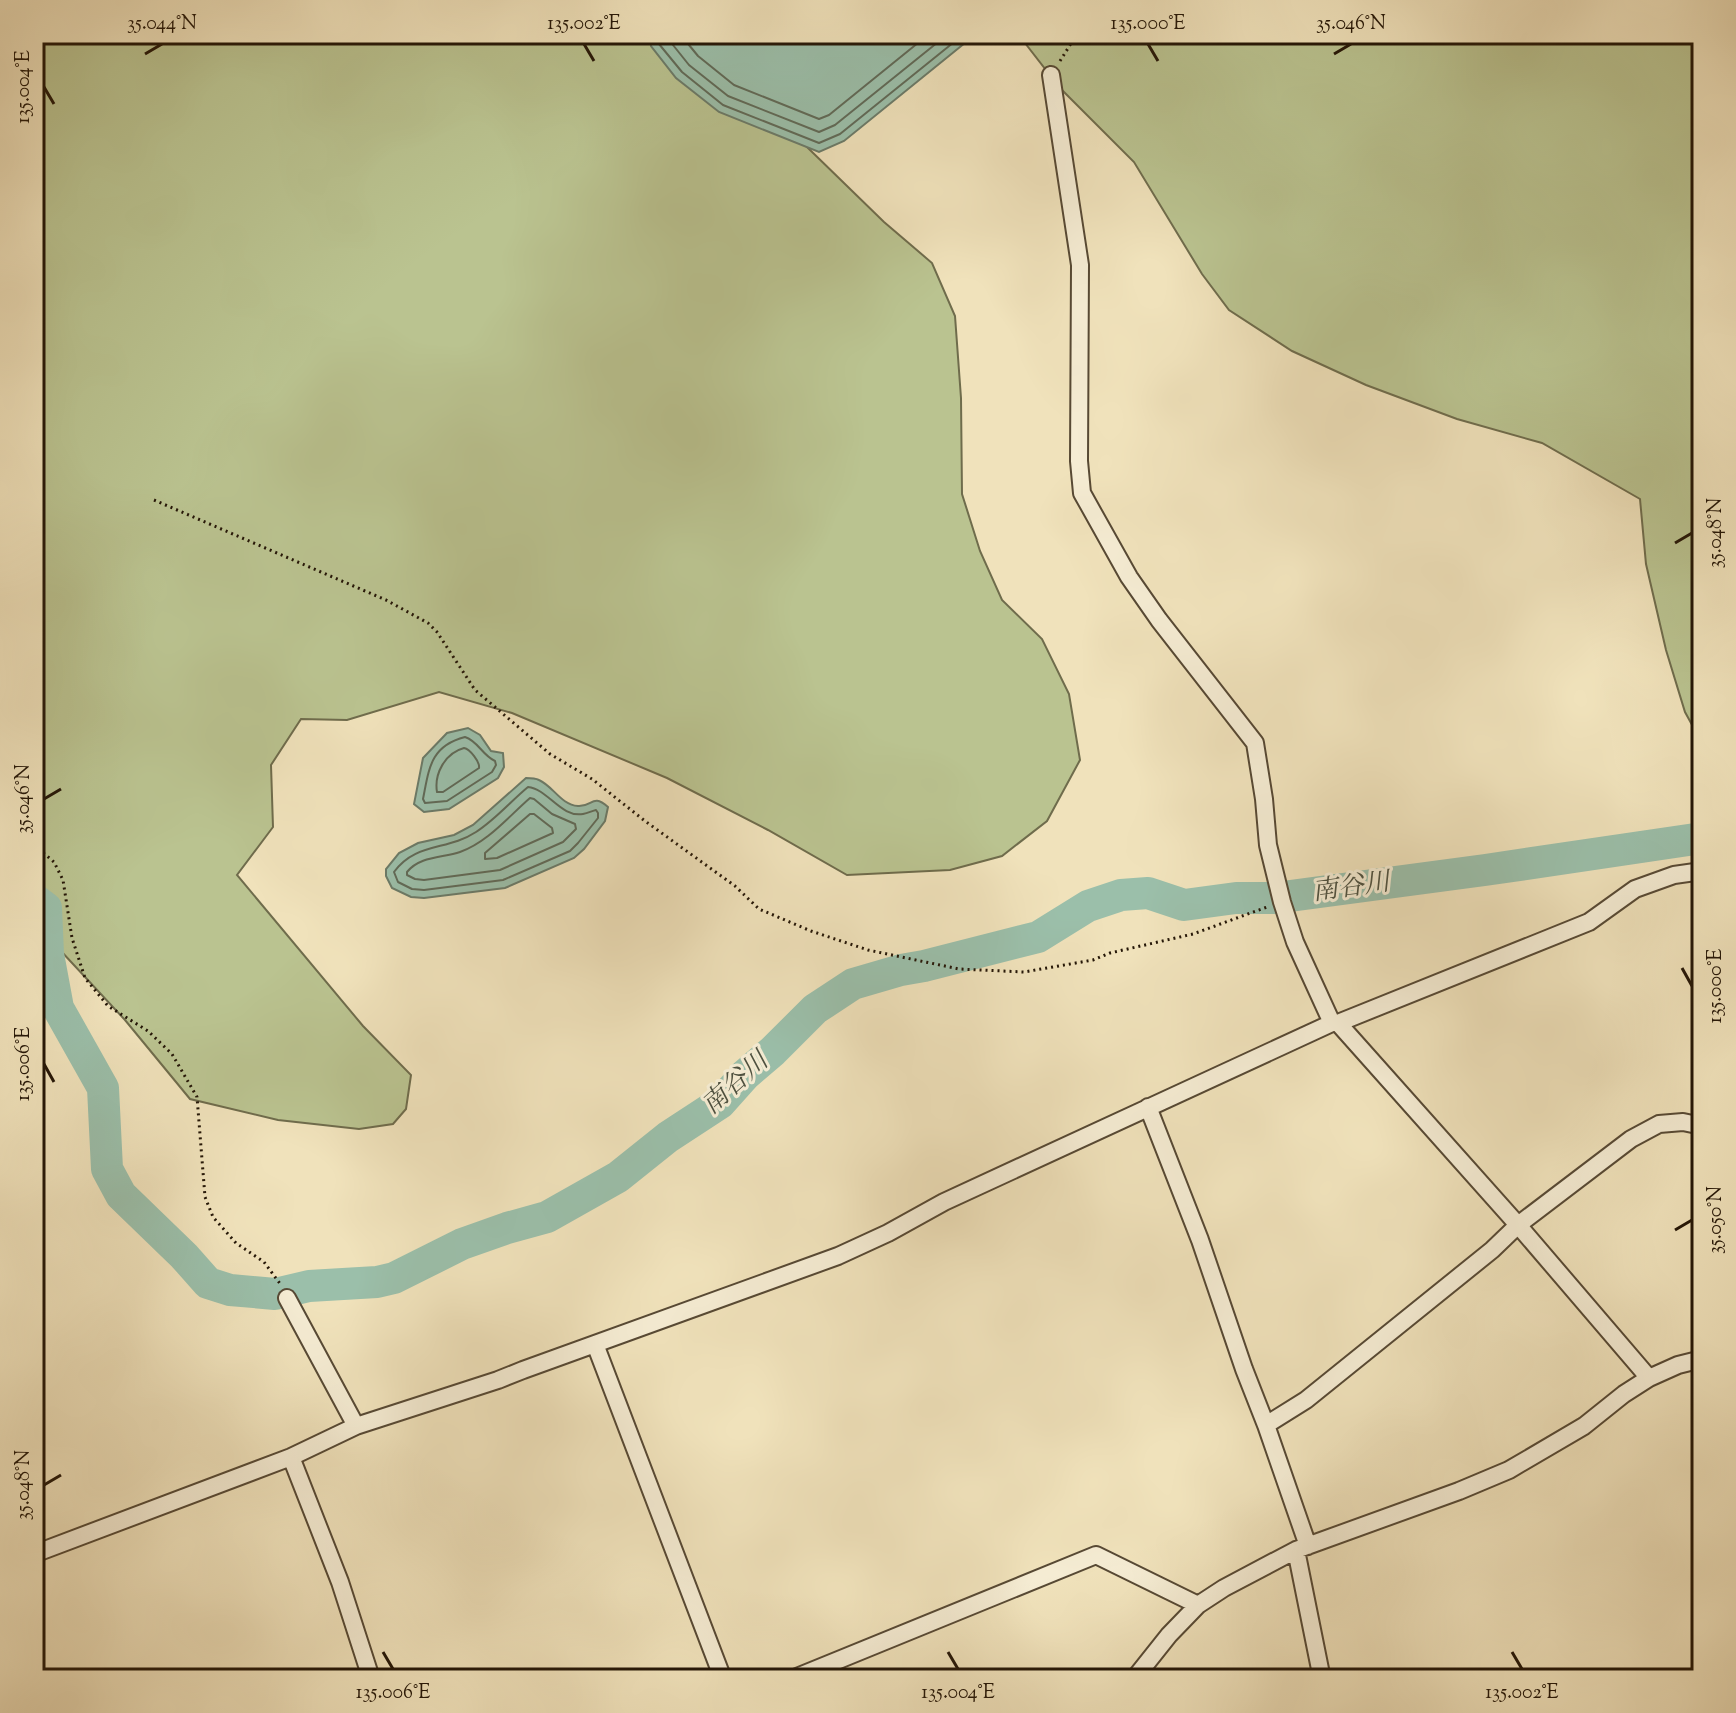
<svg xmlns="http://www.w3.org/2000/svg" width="1736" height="1713" font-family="'Sorts Mill Goudy','Noto Serif JP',serif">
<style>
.green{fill:#bac390;stroke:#6f6c4c;stroke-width:2}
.water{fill:#9bbfaa;stroke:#6b7b69;stroke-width:2}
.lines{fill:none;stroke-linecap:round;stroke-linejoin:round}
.shore{stroke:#606a58;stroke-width:2}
.river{stroke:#9bbfaa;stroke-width:32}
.street-casing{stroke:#574934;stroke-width:20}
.path{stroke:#241607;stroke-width:3;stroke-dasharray:2 4;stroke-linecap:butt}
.street{stroke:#f5ecd3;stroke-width:16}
.ticks{fill:none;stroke:#241607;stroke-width:3}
.labels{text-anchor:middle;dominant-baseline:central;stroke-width:6;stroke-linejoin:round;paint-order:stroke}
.water-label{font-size:26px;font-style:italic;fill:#4e5140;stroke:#f5ecd3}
.neatline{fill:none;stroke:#241607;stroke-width:3}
.ticks-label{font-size:20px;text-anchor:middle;fill:#241607}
</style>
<rect width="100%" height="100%" fill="#f0e2bb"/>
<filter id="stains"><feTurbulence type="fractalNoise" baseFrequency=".0025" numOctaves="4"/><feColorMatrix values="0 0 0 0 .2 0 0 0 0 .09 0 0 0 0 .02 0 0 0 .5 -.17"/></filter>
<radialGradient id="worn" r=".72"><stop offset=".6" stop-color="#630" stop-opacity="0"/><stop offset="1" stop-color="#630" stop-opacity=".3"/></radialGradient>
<!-- green -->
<path class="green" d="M 34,34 L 685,34 L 770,111 L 884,222 L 932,263 L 955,316 L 961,398 L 962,494 L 980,551 L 1002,600 L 1042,639 L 1069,694 L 1080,760 L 1047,821 L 1002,856 L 950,870 L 847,875 L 768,830 L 667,778 L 512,713 L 439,692 L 347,720 L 301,719 L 271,765 L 273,827 L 237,875 L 363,1026 L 411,1075 L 406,1109 L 393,1124 L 359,1129 L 278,1120 L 190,1099 L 125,1020 L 34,922 Z
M 1018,34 L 1702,34 L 1702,743 L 1685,712 L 1666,650 L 1646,564 L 1640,499 L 1542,443 L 1457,419 L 1366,385 L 1292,351 L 1229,310 L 1202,274 L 1134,162 L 1060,88 Z"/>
<!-- water -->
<path class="water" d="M 650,34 L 976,34 L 844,141 L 819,152 L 719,112 L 676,78 L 651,46 Z
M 468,728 L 480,735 L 491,751 L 503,753 L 504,767 L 498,778 L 449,809 L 424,812 L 414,804 L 423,758 L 447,733 Z
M 526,778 C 530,778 535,778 539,780 C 553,786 561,805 578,806 C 593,807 592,793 608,807 L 605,821 L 584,849 L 574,858 L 505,888 L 424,898 L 411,897 L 392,888 L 386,876 L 386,869 L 399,853 L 418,843 L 454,835 L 473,825 Z"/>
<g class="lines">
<!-- shore -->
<path class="shore" d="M 658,34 L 659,44 L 682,72 L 723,105 L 819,143 L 840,134 L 964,34
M 668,34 L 669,40 L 689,65 L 728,96 L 819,132 L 835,125 L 948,34
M 680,34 L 698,56 L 734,85 L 819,119 L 829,115 L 929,34
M 465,737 C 478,741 482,755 495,761 L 496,765 L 492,772 L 447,801 L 425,803 L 423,799 C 429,769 430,746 465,737 Z
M 464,748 C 470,749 480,762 479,768 L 443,792 L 437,792 C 434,774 445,753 464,748 Z
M 528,787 C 548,789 561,818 583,814 C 588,813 592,811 596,810 L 598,813 L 598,818 L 578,843 L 570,851 L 503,880 L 424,890 L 412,889 L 398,882 L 394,872 C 416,842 447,851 476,832 C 495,820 511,801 528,787 Z
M 530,798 L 534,799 L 552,814 L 575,824 L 576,829 L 563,842 L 500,870 L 424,880 L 415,879 L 407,875 L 407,872 C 420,856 442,858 460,852 C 488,842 508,817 530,798 Z
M 530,814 L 534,814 L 552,828 L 553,833 L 497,858 L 485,859 L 485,853 Z"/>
<!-- river -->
<path class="river" d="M 34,899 L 46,908 L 48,954 L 58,1008 L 103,1088 L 107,1169 L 121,1195 L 184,1256 L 208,1283 L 230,1290 L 275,1294 L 309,1286 L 377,1282 L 394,1278 L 462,1244 L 507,1228 L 547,1217 L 618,1177 L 668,1137 L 720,1103 L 745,1075 L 773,1051 L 815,1009 L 853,984 L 901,970 L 924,966 L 1038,937 L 1088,906 L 1121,895 L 1148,893 L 1184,905 L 1236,898 L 1275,898 L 1485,870 L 1702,838"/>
<!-- street casing -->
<g class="street-casing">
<path id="street" d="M 1148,1107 L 1200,1240 L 1244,1369 L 1266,1425 L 1308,1546
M 287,1298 L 356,1426
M 595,1344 L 723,1679
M 1649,1378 L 1518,1225 L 1338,1023 L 1589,922 L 1635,889 L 1674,875 L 1702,871
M 1266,1425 L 1306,1400 L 1492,1250 L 1518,1225 L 1631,1139 L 1659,1124 L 1683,1122 L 1702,1126
M 291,1457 L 340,1582 L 371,1678 L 368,1679
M 1296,1550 L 1322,1679
M 34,1554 L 291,1457 L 356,1426 L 498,1380 L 523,1370 L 838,1256 L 888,1233 L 944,1202 L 1332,1023 L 1295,942 L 1282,902 L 1268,845 L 1264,799 L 1255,743 L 1159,620 L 1129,577 L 1082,493 L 1079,461 L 1080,265 L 1051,75
M 792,1679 L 1096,1555 L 1198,1605
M 1134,1679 L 1169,1635 L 1198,1605 L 1224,1588 L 1296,1550 L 1459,1491 L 1509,1470 L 1584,1426 L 1624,1394 L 1649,1378 L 1678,1365 L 1702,1359"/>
</g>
<!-- path -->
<path class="path" d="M 1060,61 L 1077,34
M 154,500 L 386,600 L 428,623 L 437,632 L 475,690 L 550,754 L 592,779 L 645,821 L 735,886 L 759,909 L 811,931 L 868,950 L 959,969 L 1024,972 L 1093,960 L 1110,953 L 1193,934 L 1267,907
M 34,845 L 54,862 L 63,880 L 72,938 L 85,978 L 108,1006 L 148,1031 L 172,1054 L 197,1097 L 205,1197 L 213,1217 L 236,1243 L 264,1262 L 281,1285"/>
<!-- street -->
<use href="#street" class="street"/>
</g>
<!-- ticks -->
<path class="ticks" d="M 584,44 L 594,61M 1148,44 L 1158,61M 145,54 L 162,44M 1334,54 L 1351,44M 44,87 L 54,104M 1675,543 L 1692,533M 44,799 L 61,789M 1682,968 L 1692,986M 44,1064 L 54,1082M 1675,1230 L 1692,1220M 44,1485 L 61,1475M 383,1652 L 393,1669M 948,1652 L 958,1669M 1512,1652 L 1522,1669"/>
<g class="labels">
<!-- water labels -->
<g class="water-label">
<text transform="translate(1351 888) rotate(-8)">南谷川</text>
<text transform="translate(736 1084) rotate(-42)">南谷川</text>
</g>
</g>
<!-- margin -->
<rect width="1736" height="1713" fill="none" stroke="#f0e2bb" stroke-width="88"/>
<rect x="44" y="44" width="1648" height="1625" class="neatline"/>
<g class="ticks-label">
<text x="162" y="29">35.044°N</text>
<text x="584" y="29">135.002°E</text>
<text x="1148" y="29">135.000°E</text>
<text x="1351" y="29">35.046°N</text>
<text transform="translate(22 87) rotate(-90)" y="7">135.004°E</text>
<text transform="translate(1714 533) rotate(-90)" y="7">35.048°N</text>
<text transform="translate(22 799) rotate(-90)" y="7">35.046°N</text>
<text transform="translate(1714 986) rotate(-90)" y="7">135.000°E</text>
<text transform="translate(22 1064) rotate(-90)" y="7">135.006°E</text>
<text transform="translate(1714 1220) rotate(-90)" y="7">35.050°N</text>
<text transform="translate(22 1485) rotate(-90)" y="7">35.048°N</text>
<text x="393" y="1698">135.006°E</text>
<text x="958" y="1698">135.004°E</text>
<text x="1522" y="1698">135.002°E</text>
</g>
<rect width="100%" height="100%" filter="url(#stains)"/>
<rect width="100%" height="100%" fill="url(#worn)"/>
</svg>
